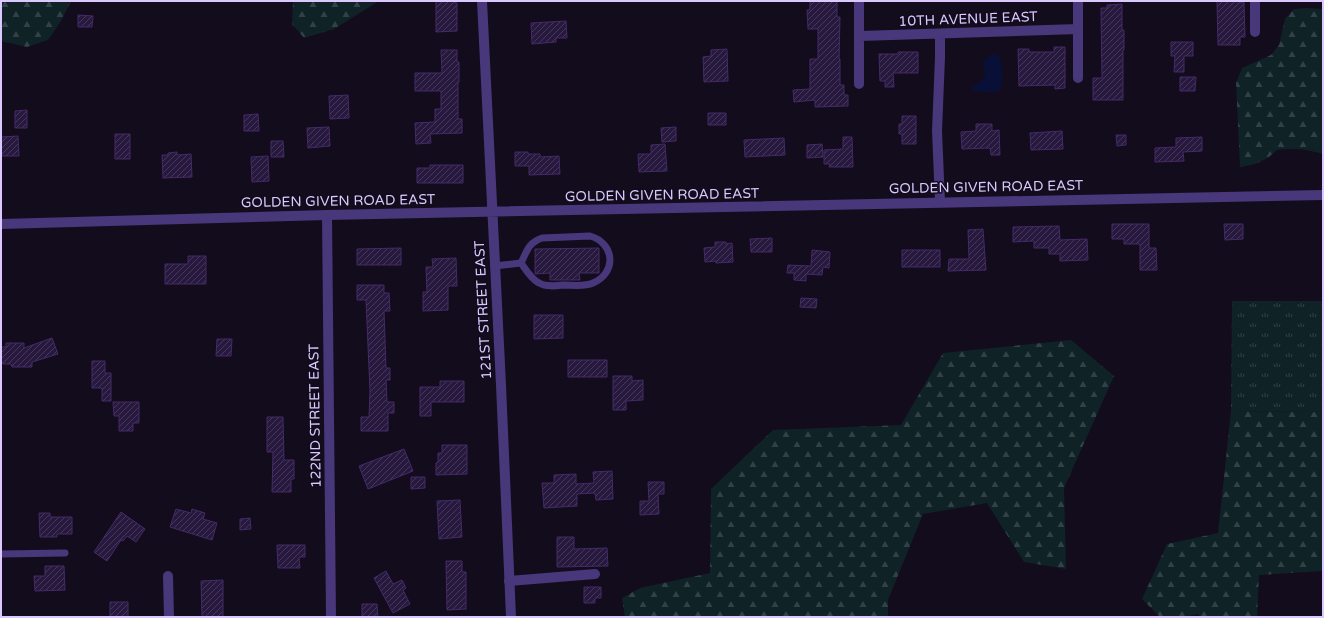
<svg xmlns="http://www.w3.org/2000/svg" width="1324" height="618" font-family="'Varela Round',sans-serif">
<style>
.grass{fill:url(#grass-tufts)}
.forest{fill:url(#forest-firs)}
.water{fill:#091038}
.building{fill:url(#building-hatch);stroke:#442a69}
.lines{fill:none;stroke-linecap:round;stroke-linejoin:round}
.service{stroke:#48377b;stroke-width:7}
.minor{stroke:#48377b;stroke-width:10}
.tertiary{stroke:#48377b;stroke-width:10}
.labels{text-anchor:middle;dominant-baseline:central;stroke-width:3;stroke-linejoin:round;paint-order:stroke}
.street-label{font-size:14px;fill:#dac8fe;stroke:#120c1d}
</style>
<defs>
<pattern id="grass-tufts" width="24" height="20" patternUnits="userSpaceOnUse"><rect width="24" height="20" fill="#0f2226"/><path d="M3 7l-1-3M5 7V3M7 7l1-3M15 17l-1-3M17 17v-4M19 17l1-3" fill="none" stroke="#314147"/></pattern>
<pattern id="forest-firs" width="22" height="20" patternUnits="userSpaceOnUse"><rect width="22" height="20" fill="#0f2226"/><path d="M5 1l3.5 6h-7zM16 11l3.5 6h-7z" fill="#314147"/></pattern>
<pattern id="building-hatch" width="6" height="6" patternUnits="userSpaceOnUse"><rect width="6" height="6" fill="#27183d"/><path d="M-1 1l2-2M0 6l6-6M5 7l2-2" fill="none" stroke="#46385a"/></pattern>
</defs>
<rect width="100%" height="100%" fill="#120c1d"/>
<!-- grass -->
<path class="grass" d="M 1232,301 L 1323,301 L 1323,412 L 1231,411 Z"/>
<!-- forest -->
<path class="forest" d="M 1,1 L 71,1 L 61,21 L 48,40 L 27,47 L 1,41 Z
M 293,1 L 379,1 L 334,29 L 304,38 L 292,24 Z
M 1306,8 L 1323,9 L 1323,154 C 1307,149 1294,148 1277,150 C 1266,161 1255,165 1240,167 L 1236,83 L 1242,68 L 1271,55 L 1279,45 L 1285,19 L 1294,9 Z
M 1071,340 L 1114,376 L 1064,488 L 1066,569 L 1024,562 L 987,503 L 923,514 L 888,600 L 888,617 L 625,617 L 622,598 L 640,588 L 710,573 L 711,489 L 773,430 L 901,425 L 943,353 Z
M 1231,411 L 1323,412 L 1323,571 L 1259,575 L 1257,617 L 1200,617 L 1198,614 L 1185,617 L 1160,617 L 1142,599 L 1167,544 L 1218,533 Z"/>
<!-- water -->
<path class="water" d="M 992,54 L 996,54 C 998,56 1000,59 1001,62 C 1003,68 1004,87 999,90 C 993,94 980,91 973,91 L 972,87 C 978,84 986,80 985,72 C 985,68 983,66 983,62 Z"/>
<!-- building -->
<path class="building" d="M 436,1 L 455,1 L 455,3 L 457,3 L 457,31 L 436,32 Z
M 810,1 L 837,1 L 837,17 L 840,17 L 839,59 L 840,59 L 840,85 L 844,85 L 844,95 L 848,95 L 848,106 L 815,107 L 815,100 L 794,102 L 793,90 L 810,89 L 810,59 L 818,59 L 818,29 L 808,29 L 807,10 L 810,10 Z
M 1217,1 L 1240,1 L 1240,3 L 1244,2 L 1245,37 L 1240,37 L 1240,45 L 1218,45 Z
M 1122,4 L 1122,30 L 1124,30 L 1124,50 L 1123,50 L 1123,100 L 1093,100 L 1093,78 L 1102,78 L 1101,8 L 1107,8 L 1107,5 Z
M 78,15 L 93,16 L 92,27 L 78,27 Z
M 566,21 L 567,38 L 556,38 L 556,42 L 532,44 L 531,23 Z
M 1171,42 L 1193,42 L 1193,56 L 1184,56 L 1184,72 L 1174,72 L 1175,56 L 1171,56 Z
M 1054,47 L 1065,47 L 1065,88 L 1055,89 L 1055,85 L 1019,86 L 1018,49 L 1029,49 L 1029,52 L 1054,52 Z
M 727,49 L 728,81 L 704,82 L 703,57 L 711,56 L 711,50 Z
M 441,50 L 457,50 L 457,62 L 459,62 L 459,82 L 458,82 L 458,119 L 462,119 L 462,133 L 430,134 L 431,143 L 416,144 L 415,123 L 435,122 L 435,109 L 441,109 L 441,91 L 415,91 L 415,73 L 442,73 Z
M 898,52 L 918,52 L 918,73 L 893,73 L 894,87 L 885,87 L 885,81 L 880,81 L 879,54 L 898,54 Z
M 1180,77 L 1196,77 L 1195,91 L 1180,91 Z
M 348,95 L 349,118 L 330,119 L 329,96 Z
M 27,110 L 27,128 L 15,128 L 15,111 Z
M 708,113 L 726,113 L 726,125 L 708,125 Z
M 258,114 L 259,131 L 244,131 L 244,115 Z
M 902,116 L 916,116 L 916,144 L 902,144 L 902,134 L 899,134 L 899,124 L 902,124 Z
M 976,124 L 992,124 L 992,131 L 999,130 L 1000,155 L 991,155 L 990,148 L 962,149 L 961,132 L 976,131 Z
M 329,127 L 330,146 L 308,148 L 307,128 Z
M 676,127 L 676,141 L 662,142 L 661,128 Z
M 1062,131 L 1063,149 L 1031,150 L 1030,133 Z
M 115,134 L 130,134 L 130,159 L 115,159 Z
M 1116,135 L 1126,135 L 1126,145 L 1117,146 Z
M 18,136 L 19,156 L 1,156 L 1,137 Z
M 843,137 L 852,137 L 853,167 L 829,167 L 830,164 L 824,164 L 824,150 L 843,149 Z
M 1202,137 L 1202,151 L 1183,152 L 1184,161 L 1155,162 L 1155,148 L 1176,147 L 1176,138 Z
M 784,138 L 785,155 L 745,157 L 744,140 Z
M 271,141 L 283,141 L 284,157 L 271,157 Z
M 665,144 L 667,171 L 639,172 L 638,154 L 651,154 L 651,145 Z
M 822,144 L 823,157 L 807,158 L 807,145 Z
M 177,152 L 177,155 L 191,154 L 192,177 L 163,178 L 162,155 L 168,155 L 168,153 Z
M 515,152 L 528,152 L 528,154 L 540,154 L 540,157 L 559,156 L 560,174 L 529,175 L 529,166 L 515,166 Z
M 268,156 L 269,181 L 252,182 L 251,157 Z
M 430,165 L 463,165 L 463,183 L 417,183 L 417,168 L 430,168 Z
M 1112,224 L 1149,224 L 1149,248 L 1156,248 L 1157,270 L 1140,270 L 1140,244 L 1124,244 L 1124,239 L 1112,239 Z
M 1224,224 L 1243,224 L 1243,239 L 1225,240 Z
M 1059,226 L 1060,240 L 1087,239 L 1088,260 L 1060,261 L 1060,254 L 1049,254 L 1049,248 L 1034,248 L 1034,241 L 1013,242 L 1013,227 Z
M 983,229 L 986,270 L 948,271 L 949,259 L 969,259 L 968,230 Z
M 772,238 L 772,252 L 751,252 L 750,239 Z
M 715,242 L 726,242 L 726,244 L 732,243 L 733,262 L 716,263 L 716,261 L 705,262 L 704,248 L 715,247 Z
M 401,248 L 401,265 L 357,265 L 357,249 Z
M 599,248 L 599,273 L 579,273 L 580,280 L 550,280 L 550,273 L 535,274 L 535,249 Z
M 812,250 L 830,252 L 829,268 L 823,267 L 822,275 L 806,274 L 806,281 L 794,280 L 794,273 L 787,273 L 788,265 L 811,266 Z
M 902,250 L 940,250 L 940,267 L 902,267 Z
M 188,256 L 206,256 L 206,284 L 165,284 L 165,264 L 188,264 Z
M 456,258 L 457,286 L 448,286 L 448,310 L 423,311 L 423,292 L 427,292 L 426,267 L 433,267 L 432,259 Z
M 357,285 L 384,285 L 384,293 L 389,293 L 390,311 L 384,311 L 386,368 L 390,368 L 390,380 L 386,380 L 387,402 L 394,402 L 394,413 L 388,413 L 388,431 L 361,431 L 361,417 L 369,417 L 370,391 L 366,300 L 357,300 Z
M 801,298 L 817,299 L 816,308 L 800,307 Z
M 534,315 L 563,315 L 563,338 L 534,339 Z
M 52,338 L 58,354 L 32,362 L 32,367 L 12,367 L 11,364 L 3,364 L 1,360 L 1,347 L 6,347 L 6,343 L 24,343 L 24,348 Z
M 217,339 L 232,339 L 231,356 L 216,356 Z
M 568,360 L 607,360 L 607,377 L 568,377 Z
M 92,361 L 105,361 L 105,373 L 111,373 L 111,401 L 102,401 L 102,388 L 92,388 Z
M 613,376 L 632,376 L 632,381 L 643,380 L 643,400 L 626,401 L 626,410 L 613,410 Z
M 440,381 L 464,381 L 464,402 L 431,402 L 431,416 L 420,416 L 420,387 L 440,387 Z
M 113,402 L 139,402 L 139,423 L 133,423 L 133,431 L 119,431 L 119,416 L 114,416 Z
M 267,417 L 283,417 L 284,460 L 294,460 L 294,479 L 291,479 L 291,492 L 272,492 L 273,452 L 267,452 Z
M 442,445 L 467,445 L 467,474 L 436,475 L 436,463 L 438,462 L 438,453 L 442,453 Z
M 404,449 L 413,471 L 368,489 L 359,466 Z
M 612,471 L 613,499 L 596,500 L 595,493 L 577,494 L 577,506 L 544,508 L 542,483 L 554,483 L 554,475 L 576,474 L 576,484 L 594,483 L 593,472 Z
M 411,477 L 425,477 L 425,488 L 411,489 Z
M 648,482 L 664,482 L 664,494 L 658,494 L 659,514 L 640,515 L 640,501 L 649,501 Z
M 460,500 L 462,537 L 439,539 L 437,501 Z
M 176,509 L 191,513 L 192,509 L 205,513 L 203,519 L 217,523 L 212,540 L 170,527 Z
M 121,512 L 145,529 L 136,542 L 127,536 L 123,541 L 121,540 L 107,561 L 94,552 Z
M 39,513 L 50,513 L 50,517 L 72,517 L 72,534 L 57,534 L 57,537 L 40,537 Z
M 250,518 L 251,529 L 240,530 L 240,519 Z
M 557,537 L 574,537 L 574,549 L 607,548 L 608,566 L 557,567 Z
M 277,545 L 305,545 L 305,557 L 299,557 L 300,568 L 278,568 Z
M 446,561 L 462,561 L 462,572 L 466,572 L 466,609 L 447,610 Z
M 45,566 L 64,566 L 65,590 L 35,591 L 34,576 L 45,576 Z
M 386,571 L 393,584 L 402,580 L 406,588 L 403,590 L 410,604 L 393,613 L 374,578 Z
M 223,580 L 223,617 L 202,617 L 201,581 Z
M 584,587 L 601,587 L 601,598 L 595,598 L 595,603 L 584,603 Z
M 110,602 L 128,602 L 128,617 L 110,617 Z
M 362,604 L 377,604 L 378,617 L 362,617 Z"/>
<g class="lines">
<!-- service -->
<path class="service" d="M 494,266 L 521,263 C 527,251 528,243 542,238 L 590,236 C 615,243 617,273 593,283 C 584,287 573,285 563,285 C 555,286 546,287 539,283 C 531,279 526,270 521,263
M 1,554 L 65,553"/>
<!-- minor -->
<path class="minor" d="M 859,1 L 859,84
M 1078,1 L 1078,78
M 1255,1 L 1255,32
M 940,34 L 940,57 L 937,131 L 940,202
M 860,36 L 1078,29
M 327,215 L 331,617
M 168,576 L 169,617
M 509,581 L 595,574"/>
<!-- tertiary -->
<path class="tertiary" d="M 482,1 L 501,385 L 511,617
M 1,224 L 327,215 L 1323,195"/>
</g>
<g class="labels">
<!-- street labels -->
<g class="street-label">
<text transform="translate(968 19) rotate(-2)">10TH AVENUE EAST</text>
<text transform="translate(986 187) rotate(-1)">GOLDEN GIVEN ROAD EAST</text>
<text transform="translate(662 195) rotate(-1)">GOLDEN GIVEN ROAD EAST</text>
<text transform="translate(338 201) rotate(-1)">GOLDEN GIVEN ROAD EAST</text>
<text transform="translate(483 310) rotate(-93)">121ST STREET EAST</text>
<text transform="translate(315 416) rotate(-91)">122ND STREET EAST</text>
</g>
</g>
<!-- border -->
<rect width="1324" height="618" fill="none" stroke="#dac8fe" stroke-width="4"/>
</svg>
